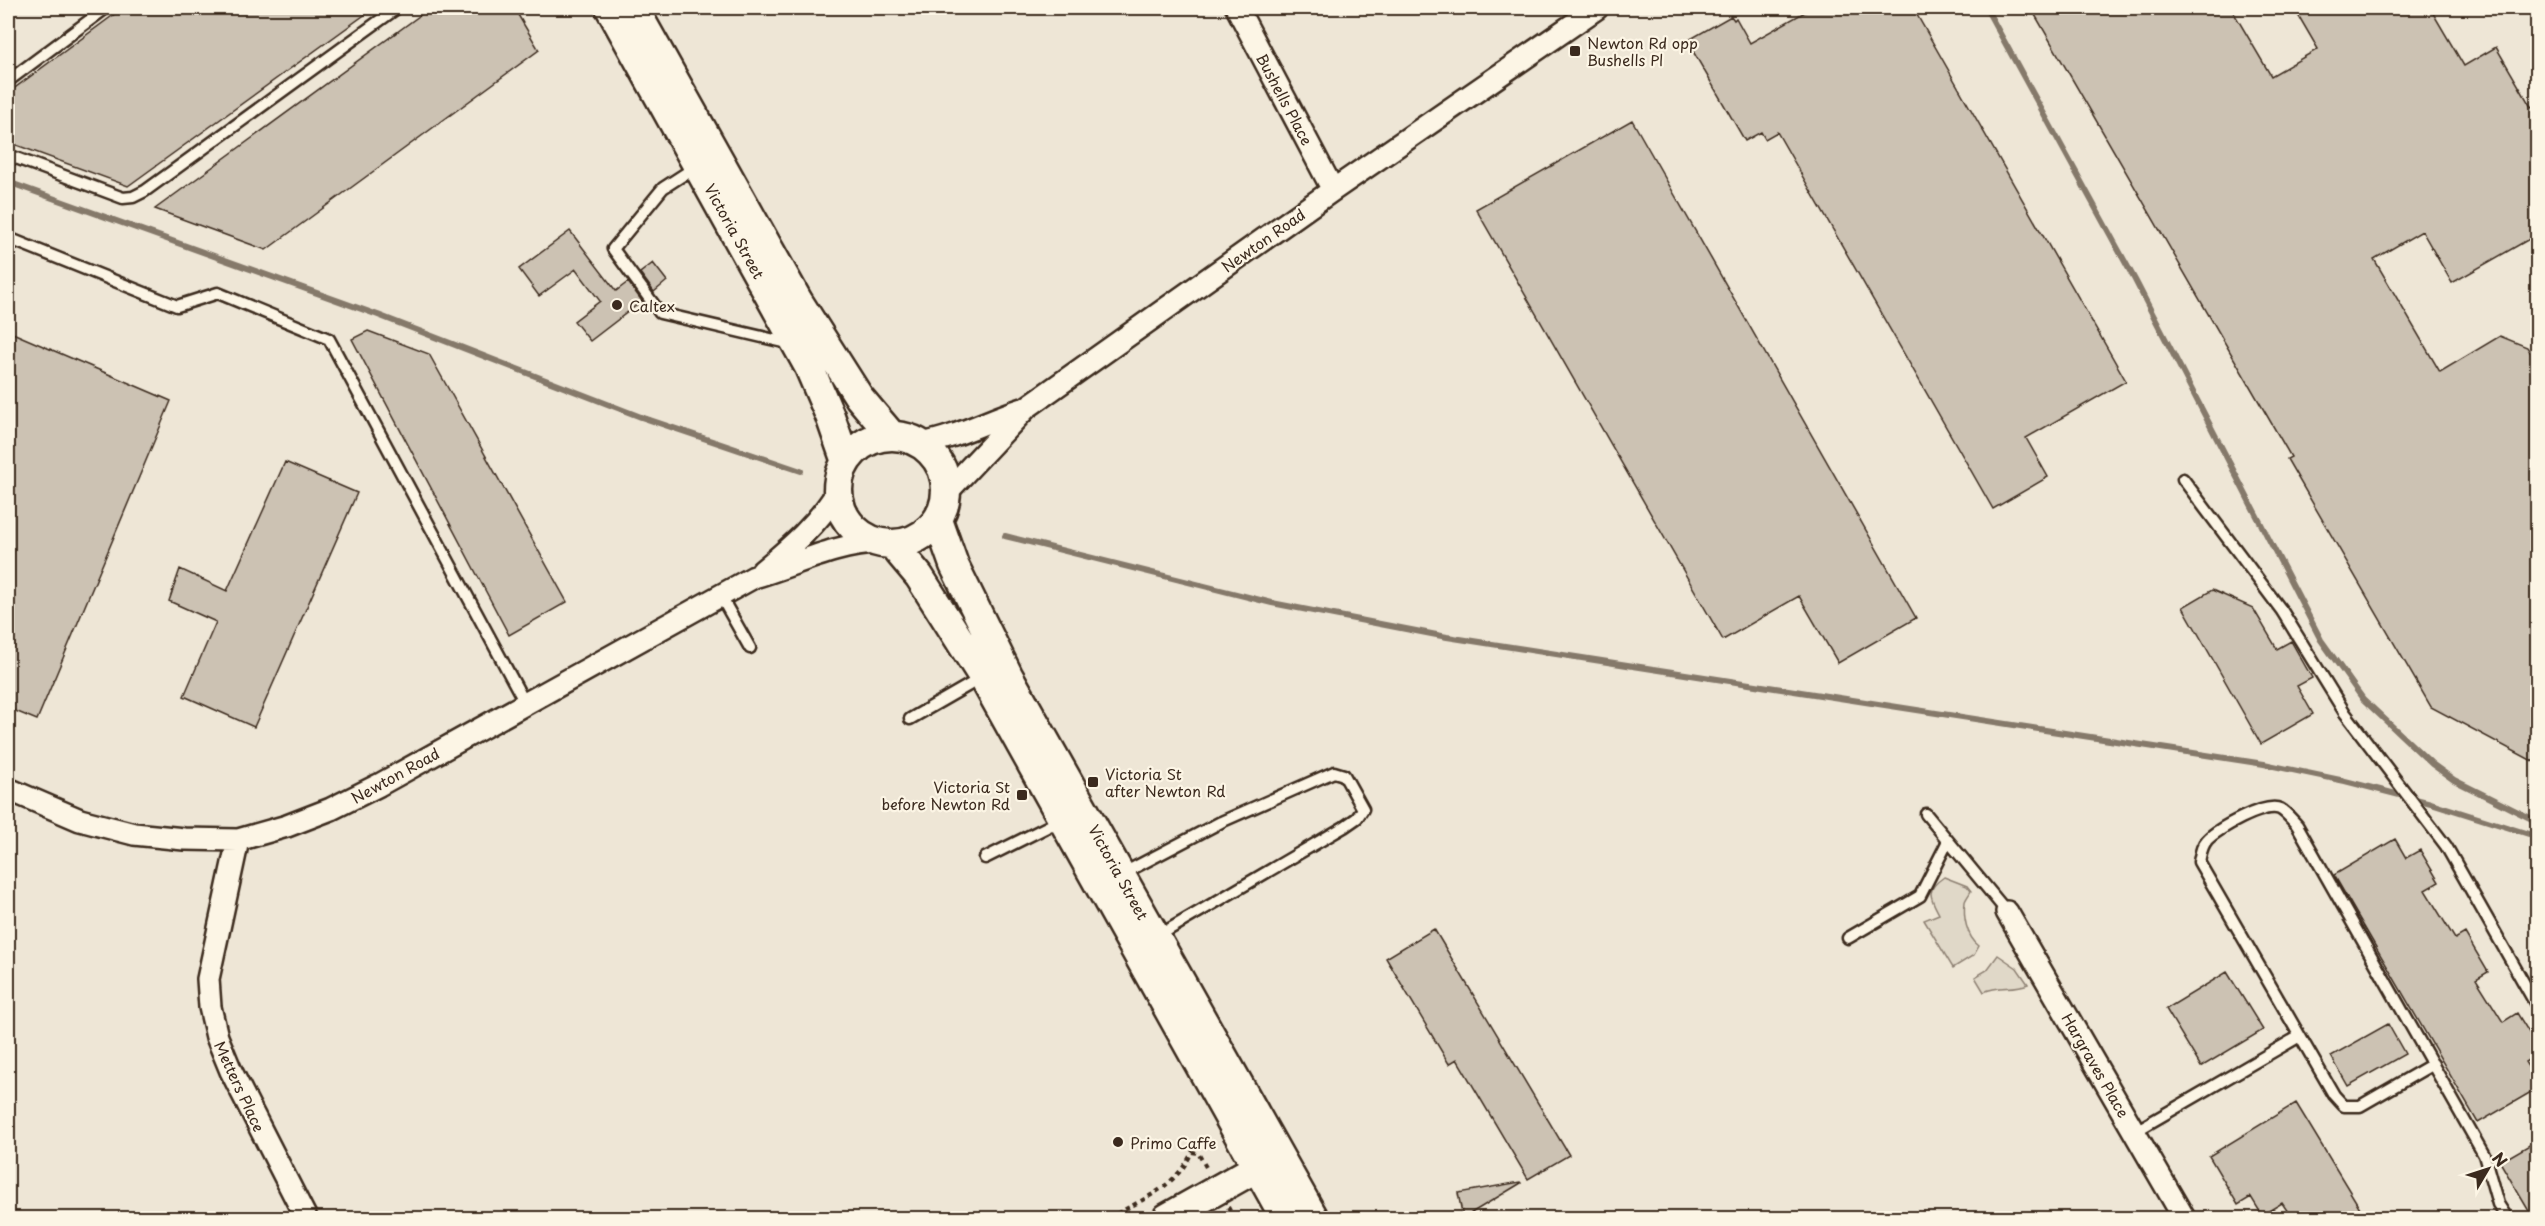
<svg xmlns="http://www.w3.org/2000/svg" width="2545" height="1226" font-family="'Playpen Sans',sans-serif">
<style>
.built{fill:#eee6d6}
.green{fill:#e0d8c8;stroke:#8e8173;stroke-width:1.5}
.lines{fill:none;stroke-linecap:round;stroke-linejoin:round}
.stream{stroke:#85796b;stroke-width:6}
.building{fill:#ccc2b3;stroke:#3b2a1e;stroke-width:1.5}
.lane-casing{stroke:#3b2a1e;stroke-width:15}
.street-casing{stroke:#3b2a1e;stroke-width:26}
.secondary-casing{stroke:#3b2a1e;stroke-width:33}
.path{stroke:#3b2a1e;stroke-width:4;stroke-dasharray:4.5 4.5;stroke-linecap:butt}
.lane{stroke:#fcf5e5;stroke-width:10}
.street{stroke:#fcf5e5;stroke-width:21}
.secondary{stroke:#fcf5e5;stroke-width:28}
.poi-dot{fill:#3b2a1e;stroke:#fcf5e5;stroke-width:2}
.labels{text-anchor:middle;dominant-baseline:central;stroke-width:4.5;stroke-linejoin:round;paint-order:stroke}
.poi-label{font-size:15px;fill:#3b2a1e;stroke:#fcf5e5;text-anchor:start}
.street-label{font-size:15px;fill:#3b2a1e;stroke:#fcf5e5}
</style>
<rect width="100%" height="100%" fill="#fcf5e5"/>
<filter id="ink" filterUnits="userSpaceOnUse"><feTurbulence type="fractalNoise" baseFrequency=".0167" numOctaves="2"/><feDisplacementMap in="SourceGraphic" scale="12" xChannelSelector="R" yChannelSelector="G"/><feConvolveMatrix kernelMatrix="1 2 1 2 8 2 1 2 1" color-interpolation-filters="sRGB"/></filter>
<g filter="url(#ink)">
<!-- built -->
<path class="built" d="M 8,8 L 2537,8 L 2537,1218 L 8,1218 Z"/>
<!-- green -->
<path class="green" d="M 1944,877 L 1967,886 L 1971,891 C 1969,895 1965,900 1965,902 C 1963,916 1966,936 1979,946 L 1974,955 L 1953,968 L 1924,920 L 1939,914 C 1930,897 1925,890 1944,877 Z
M 1998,955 L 2017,968 L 2028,984 C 2014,990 1998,985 1984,992 L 1975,977 L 1987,970 Z"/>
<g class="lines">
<!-- stream -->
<path class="stream" d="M 1986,8 L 2135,280 L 2321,640 L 2363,699 L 2432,764 L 2454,780 L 2538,822
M 8,182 L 378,315 L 641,417 L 801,471
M 1005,536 L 1272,603 L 1447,637 L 2264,764 L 2345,781 L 2431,803 L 2538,837"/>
</g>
<!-- building -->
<path class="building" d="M 123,8 L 374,8 L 128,186 L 8,142 L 8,93 Z
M 430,8 L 514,8 L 539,50 L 266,250 L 155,209 Z
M 1812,8 L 1913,8 L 2126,381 L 2026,438 L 2048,477 L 1993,509 L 1777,132 L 1765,139 L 1761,132 L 1745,141 L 1687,41 L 1731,16 L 1734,20 L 1736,18 L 1750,43 Z
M 2031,8 L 2231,8 L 2271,76 L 2318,49 L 2294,8 L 2430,8 L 2464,66 L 2496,47 L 2531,107 L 2538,103 L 2538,234 L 2452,283 L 2422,231 L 2374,259 L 2440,372 L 2500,336 L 2527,347 L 2538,364 L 2538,764 L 2431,707 L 2287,459 L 2291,457 Z
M 1632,120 L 1916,618 L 1838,663 L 1799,596 L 1723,640 L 1476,209 Z
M 570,231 L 616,291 L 628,282 L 642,301 L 590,341 L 574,321 L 600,301 L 576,269 L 539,296 L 519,269 Z
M 653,263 L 667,281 L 654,292 L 640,273 Z
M 8,331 L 171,401 L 37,720 L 8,708 Z
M 368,331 L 429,354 L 567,602 L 509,635 L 352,339 Z
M 285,462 L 357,493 L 254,727 L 184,696 L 216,622 L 169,601 L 180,569 L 227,591 Z
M 2212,590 L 2253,608 L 2277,649 L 2291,641 L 2312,678 L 2297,686 L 2313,714 L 2261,744 L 2183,607 Z
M 2395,839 L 2406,858 L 2420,850 L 2439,882 L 2425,890 L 2455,939 L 2465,933 L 2488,972 L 2476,979 L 2503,1022 L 2517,1013 L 2538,1047 L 2538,1054 L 2525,1062 L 2538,1082 L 2538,1088 L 2478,1123 L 2334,875 Z
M 1434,929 L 1569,1155 L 1528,1179 L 1457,1059 L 1449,1064 L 1386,958 Z
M 2227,972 L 2263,1030 L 2201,1067 L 2166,1009 Z
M 2388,1024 L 2405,1054 L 2348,1086 L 2331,1056 Z
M 2296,1103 L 2366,1218 L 2292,1218 L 2282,1203 L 2262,1215 L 2251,1197 L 2238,1205 L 2209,1156 Z
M 2538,1140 L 2538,1218 L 2533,1218 L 2500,1162 Z
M 1520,1182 L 1521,1183 L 1463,1218 L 1458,1193 Z"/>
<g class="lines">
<!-- lane casing -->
<g class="lane-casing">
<path id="lane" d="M 8,81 L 106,8
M 8,155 L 123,198 L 133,197 L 145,191 L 397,8
M 697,166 L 663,188 L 613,249 L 660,313 L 792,344
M 8,238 L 177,306 L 218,293 L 329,339 L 525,703
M 2183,479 L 2282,611 L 2345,713 L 2446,846 L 2538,1008
M 720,595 L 750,648
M 910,719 L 983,677
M 1926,814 L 2007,912
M 985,858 L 1061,820
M 1122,874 L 1221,822 L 1334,772 L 1344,775 L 1363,809 L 1357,818 L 1344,827 L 1156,937
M 1848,938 L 1920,896 L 1948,841
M 2433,1064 L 2360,1106 L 2344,1106 L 2334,1095 L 2199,862 C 2201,853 2201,847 2207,840 C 2217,829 2265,802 2280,809 C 2286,812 2292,820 2297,825 L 2484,1155 L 2498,1204 L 2507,1218
M 2134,1132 L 2300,1036"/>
</g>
<!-- street casing -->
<g class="street-casing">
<path id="street" d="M 1237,8 L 1333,190
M 920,444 C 956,438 988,420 1023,409
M 946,493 L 1026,408 L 1333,190 L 1597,8
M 762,571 C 791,547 818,524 838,491
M 8,789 L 80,820 L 134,834 L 184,839 L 238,840 L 287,826 L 331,809 L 379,785 L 754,577 C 796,565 835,544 879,543
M 238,840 L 208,979 L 210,1007 L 217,1037 L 231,1071 L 306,1218
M 2007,912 L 2184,1218"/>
</g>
<!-- secondary casing -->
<g class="secondary-casing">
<path id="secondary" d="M 610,8 L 809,367 L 830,416 L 846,462
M 634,8 L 798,301 L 859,397 L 892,436
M838 490a54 54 0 1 1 108 0a54 54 0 1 1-108 0Z
M 938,520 L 954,565 L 1008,675 L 1314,1218
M 892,544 L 919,576 L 983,677 L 1285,1218
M 1167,1218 L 1274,1158"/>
</g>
<!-- path -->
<path class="path" d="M 1228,1207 L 1234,1218
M 1337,1211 L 1342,1218
M 1109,1218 C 1142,1199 1175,1189 1192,1152 L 1198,1153 L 1207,1169"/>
<!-- lane -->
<use href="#lane" class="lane"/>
<!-- street -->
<use href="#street" class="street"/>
<!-- secondary -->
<use href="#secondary" class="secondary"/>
</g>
</g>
<!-- markers -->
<g class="poi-dot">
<rect x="1569" y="45" width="12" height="12" rx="3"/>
<circle cx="617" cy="305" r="6"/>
<rect x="1087" y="776" width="12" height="12" rx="3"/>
<rect x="1016" y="789" width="12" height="12" rx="3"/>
<circle cx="1118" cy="1142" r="6"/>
</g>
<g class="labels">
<!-- poi labels -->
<g class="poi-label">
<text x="1587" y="42">Newton Rd opp<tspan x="1587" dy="17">Bushells Pl</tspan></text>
<text x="629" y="305">Caltex</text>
<text x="1105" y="773">Victoria St<tspan x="1105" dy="17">after Newton Rd</tspan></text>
<text x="1010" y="786" text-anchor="end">Victoria St<tspan x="1010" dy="17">before Newton Rd</tspan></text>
<text x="1130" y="1142">Primo Caffe</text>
</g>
<!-- street labels -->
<g class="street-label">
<text transform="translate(1285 99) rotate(62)">Bushells Place</text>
<text transform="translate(735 231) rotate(61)">Victoria Street</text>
<text transform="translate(1263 240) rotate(-35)">Newton Road</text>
<text transform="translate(395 775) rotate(-29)">Newton Road</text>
<text transform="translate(1119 872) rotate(61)">Victoria Street</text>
<text transform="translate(2096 1065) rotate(60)">Hargraves Place</text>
<text transform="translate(240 1086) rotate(65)">Metters Place</text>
</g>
</g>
<!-- margin -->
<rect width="2545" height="1226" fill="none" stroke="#fcf5e5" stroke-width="30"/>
<rect x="15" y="15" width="2515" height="1196" fill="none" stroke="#3b2a1e" stroke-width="2" filter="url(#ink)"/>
<!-- north arrow -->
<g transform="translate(2488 1169) rotate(51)" stroke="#fcf5e5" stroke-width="4.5" paint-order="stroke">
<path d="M0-4.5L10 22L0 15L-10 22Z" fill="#3b2a1e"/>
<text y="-9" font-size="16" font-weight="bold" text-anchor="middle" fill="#3b2a1e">N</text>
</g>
</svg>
